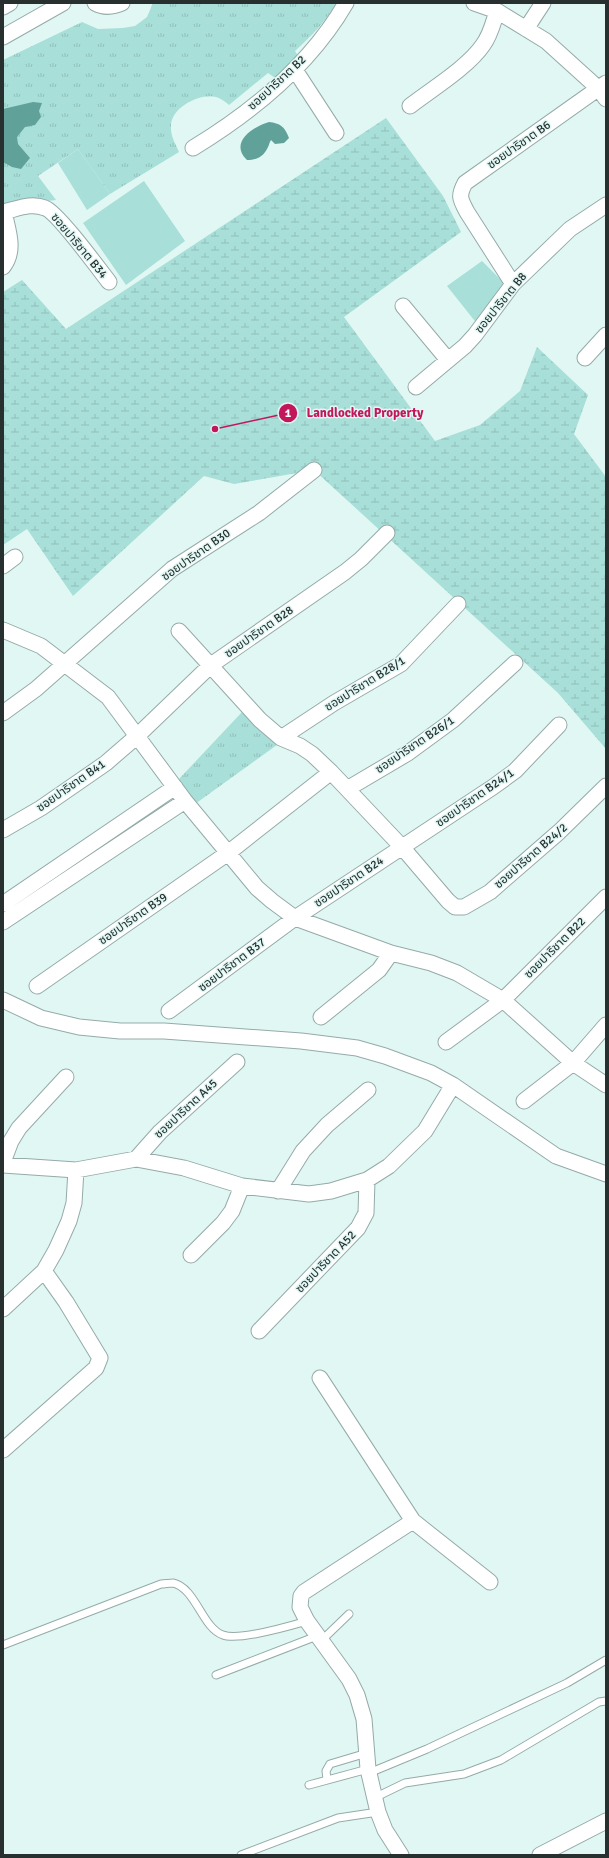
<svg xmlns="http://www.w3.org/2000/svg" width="609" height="1858" font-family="Signika,'Noto Sans Thai',sans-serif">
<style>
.grass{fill:#a8dfd8}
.wetland{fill:url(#wetland-marsh)}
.park{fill:url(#park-tufts)}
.water{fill:#60a19a}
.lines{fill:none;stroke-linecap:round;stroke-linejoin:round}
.lane-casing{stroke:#95aba8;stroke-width:9}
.street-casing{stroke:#95aba8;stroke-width:17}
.lane{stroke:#fff;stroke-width:7}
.street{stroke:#fff;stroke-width:15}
.labels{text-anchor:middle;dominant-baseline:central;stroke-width:3;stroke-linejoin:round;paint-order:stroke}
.street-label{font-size:12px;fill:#27302f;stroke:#e0f7f4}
.leader{fill:none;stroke:#c2185b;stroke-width:1.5}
.callout-dot{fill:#c2185b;stroke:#e0f7f4;stroke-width:1.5}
.mark-label{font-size:12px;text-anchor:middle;font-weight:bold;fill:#fff}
.callout-label{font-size:13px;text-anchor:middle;font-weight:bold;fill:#c2185b;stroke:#e0f7f4;stroke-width:3;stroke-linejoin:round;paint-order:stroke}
</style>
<defs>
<pattern id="wetland-marsh" width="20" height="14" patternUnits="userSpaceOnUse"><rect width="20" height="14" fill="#a8dfd8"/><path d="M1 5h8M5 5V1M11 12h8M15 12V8" fill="none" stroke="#91c0ba"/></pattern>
<pattern id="park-tufts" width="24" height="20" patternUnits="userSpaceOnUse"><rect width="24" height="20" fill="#a8dfd8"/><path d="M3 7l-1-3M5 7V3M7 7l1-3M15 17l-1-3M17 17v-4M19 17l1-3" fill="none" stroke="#91c0ba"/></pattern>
</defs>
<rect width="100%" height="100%" fill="#e0f7f4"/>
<!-- grass -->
<path class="grass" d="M 78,149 L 110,194 L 87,210 L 58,163 Z
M 144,181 L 185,241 L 126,285 L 83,223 Z
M 482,261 L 506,285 L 478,325 L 447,286 Z"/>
<!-- wetland -->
<path class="wetland" d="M 386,118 L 443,196 L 461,232 L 344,317 L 435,441 L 480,425 L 520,391 L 537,347 L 588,395 L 574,434 L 606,477 L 606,749 L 558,693 L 314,470 L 234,484 L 204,476 L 73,596 L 27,529 L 3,545 L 3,292 L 22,280 L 66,329 Z"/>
<!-- park -->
<path class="park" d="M 153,3 L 336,3 C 326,22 310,37 295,51 L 300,59 L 278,80 L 268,73 L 229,105 C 226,102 220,98 216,97 C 200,93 172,107 171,125 C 170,135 175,143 179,152 L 110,194 L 78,149 L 38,176 L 56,200 L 3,206 L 3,60 L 82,22 L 98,29 L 123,28 L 135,26 L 147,17 Z
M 243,711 L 281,742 L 195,804 L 179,779 Z"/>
<!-- water -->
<path class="water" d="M 33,102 L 42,103 L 39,111 L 41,117 L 35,125 L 25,127 L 17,137 L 18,144 L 30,158 L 21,169 L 12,167 L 3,162 L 3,109 Z
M 269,122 C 280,123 285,127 289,138 L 284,143 L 275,144 L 271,140 C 269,143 269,146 267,149 C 263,157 256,160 247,160 C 229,143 252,127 269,122 Z"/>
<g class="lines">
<!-- lane casing -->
<g class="lane-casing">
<path id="lane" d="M 321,1641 L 349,1614
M 3,1645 L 161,1584 C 164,1584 170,1583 173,1583 C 196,1588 202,1628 223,1635 C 239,1641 290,1626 307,1621
M 216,1675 L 317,1636
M 369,1773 L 427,1749 L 567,1683 L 606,1660
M 327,1779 L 326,1771 L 330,1764 L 367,1753
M 309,1785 L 368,1769
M 374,1798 L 405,1783 L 464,1774 L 501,1760 L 599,1702 L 606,1701
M 241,1855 L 338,1818 L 378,1812"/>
</g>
<!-- street casing -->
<g class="street-casing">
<path id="street" d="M 95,3 C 104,8 113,7 122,3
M 474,3 L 497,11 L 546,41 L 599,89 L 606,99
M 3,7 L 10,3
M 526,29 L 543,3
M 3,37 L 63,3
M 295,70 L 336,133
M 410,106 C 432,89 468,67 483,45 C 491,34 493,23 497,11
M 193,148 C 254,111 310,65 346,3
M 3,212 C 17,209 31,202 45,208 C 57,212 99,269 109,282
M 3,267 C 16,250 8,231 4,212
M 513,284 L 467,212 C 460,199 458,196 465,183 L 606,83
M 403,306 L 448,360
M 585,358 L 606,335
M 416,387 L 465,346 L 475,335 L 513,284 L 570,229 L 606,205
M 3,566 L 15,557
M 3,630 L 41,646 L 108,697 L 185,801 L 257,888 L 272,901 L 295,918 L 391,953 L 431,963 L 457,973 L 503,1000 L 573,1063 L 606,1085
M 179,631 L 260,720 L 281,738 L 300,746 L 312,754 L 331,772 L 402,847 L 448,901 L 455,907 L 464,907 L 490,892 L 559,832 L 606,786
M 3,713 L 36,689 L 172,569 L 259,513 L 314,470
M 281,738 L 334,703 L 401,664 L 458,604
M 347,789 L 408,753 L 453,720 L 515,663
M 3,830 L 41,808 L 106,763 L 136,737 L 211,665 L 345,572 L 361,559 L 387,533
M 3,904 L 175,787
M 3,922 L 185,801
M 37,986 L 228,853 L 331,772
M 3,1000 L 41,1018 L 79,1027 L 120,1031 L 164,1031 L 301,1041 L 357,1048 L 385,1056 L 431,1073 L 453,1085 L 556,1156 L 606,1174
M 169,1011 L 295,918 L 493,787 L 515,771 L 559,725
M 321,1017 L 379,970 L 391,953
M 446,1042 L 503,1000 L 606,897
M 524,1101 L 573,1063 L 606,1025
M 136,1159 L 160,1132 L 237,1062
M 3,1162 L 11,1141 L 19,1128 L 66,1077
M 3,1165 L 76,1170 L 136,1159 L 184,1168 L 242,1186 L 309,1194 L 331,1191 L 367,1180 L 389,1166 L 425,1131 L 453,1085
M 278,1191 L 303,1151 L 327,1125 L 368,1090
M 191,1255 L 223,1223 L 232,1211 L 242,1186
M 3,1309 L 44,1271 L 56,1250 L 69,1221 L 74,1203 L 76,1170
M 259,1331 L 358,1228 L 366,1213 L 367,1180
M 320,1378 L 413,1521 L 490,1582
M 3,1450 L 96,1368 L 100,1358 L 66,1302 L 44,1271
M 401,1855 L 385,1830 L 378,1812 L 368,1769 L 364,1719 L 357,1695 L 349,1679 L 307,1621 L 300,1607 L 301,1596 L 304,1592 L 413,1521
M 540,1855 L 606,1821"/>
</g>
<!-- lane -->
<use href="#lane" class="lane"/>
<!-- street -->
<use href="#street" class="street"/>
</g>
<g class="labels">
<!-- street labels -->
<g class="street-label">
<text transform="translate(277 83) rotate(-43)">ซอยปาริชาต B2</text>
<text transform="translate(519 145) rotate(-35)">ซอยปาริชาต B6</text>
<text transform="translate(79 246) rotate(50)">ซอยปาริชาต B34</text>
<text transform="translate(501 303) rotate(-51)">ซอยปาริชาต B8</text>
<text transform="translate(196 555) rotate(-35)">ซอยปาริชาต B30</text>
<text transform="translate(259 632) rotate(-35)">ซอยปาริชาต B28</text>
<text transform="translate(365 684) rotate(-32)">ซอยปาริชาต B28/1</text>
<text transform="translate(415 745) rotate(-34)">ซอยปาริชาต B26/1</text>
<text transform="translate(71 786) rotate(-35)">ซอยปาริชาต B41</text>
<text transform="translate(475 798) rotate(-35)">ซอยปาริชาต B24/1</text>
<text transform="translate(531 856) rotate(-41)">ซอยปาริชาต B24/2</text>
<text transform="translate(349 882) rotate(-34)">ซอยปาริชาต B24</text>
<text transform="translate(133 919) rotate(-35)">ซอยปาริชาต B39</text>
<text transform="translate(555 948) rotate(-45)">ซอยปาริชาต B22</text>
<text transform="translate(232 965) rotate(-37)">ซอยปาริชาต B37</text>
<text transform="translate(186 1109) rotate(-43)">ซอยปาริชาต A45</text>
<text transform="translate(326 1262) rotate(-46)">ซอยปาริชาต A52</text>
</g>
</g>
<!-- callouts -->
<path class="leader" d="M215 429L288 413"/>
<g class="callout-dot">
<circle cx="215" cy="429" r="4"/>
<circle cx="288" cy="413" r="10"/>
</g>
<g class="mark-label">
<text x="288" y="417">1</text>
</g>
<g class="callout-label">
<text x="365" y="417">Landlocked Property</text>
</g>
<!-- border -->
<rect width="609" height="1858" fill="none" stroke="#27302f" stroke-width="8"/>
</svg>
